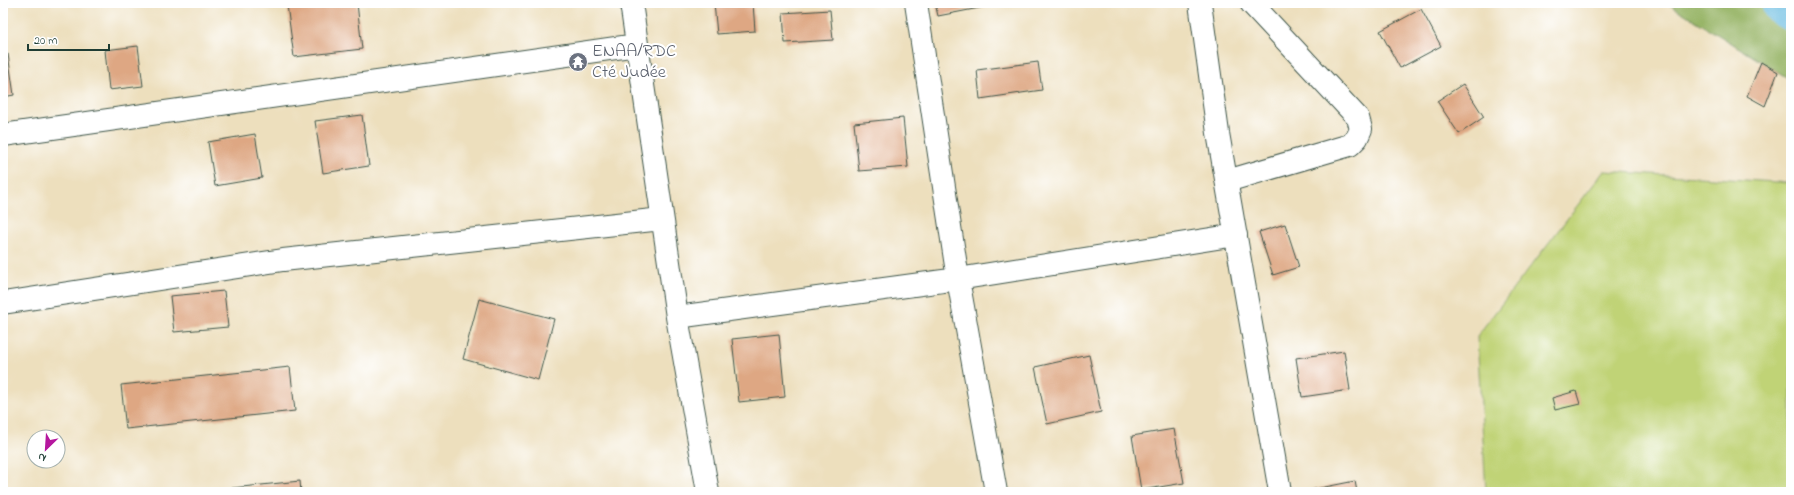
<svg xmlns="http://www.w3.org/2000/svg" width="1794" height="495" font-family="'Indie Flower',sans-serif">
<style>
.green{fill:#c0d376;stroke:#708855}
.forest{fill:#98b567;stroke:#5c794e}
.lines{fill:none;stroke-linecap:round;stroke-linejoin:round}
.river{stroke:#63b9e0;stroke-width:49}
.building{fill:#dea783}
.street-casing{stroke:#3e5549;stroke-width:24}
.street{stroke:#fff;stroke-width:22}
.labels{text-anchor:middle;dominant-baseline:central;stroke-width:4;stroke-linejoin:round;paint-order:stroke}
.worship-label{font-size:18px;fill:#5b616d;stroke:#fff;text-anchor:start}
</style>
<rect width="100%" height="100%" fill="#fff"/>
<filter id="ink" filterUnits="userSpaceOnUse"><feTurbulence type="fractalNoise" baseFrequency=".025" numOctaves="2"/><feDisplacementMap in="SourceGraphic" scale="8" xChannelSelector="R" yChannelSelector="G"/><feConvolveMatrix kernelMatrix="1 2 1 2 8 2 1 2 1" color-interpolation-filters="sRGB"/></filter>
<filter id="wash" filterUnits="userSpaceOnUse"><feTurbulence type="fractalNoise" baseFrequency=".012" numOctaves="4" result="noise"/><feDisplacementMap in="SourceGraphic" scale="16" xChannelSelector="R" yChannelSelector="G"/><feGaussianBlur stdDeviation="0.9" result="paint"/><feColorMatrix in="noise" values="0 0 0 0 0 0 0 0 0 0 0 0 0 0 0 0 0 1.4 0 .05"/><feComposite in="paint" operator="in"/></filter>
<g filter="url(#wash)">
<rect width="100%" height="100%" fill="#eddfbd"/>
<!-- green -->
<path class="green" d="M 1604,171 L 1791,183 L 1791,492 L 1486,492 L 1477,336 Z"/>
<!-- forest -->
<path class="forest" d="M 1667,3 L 1791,3 L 1791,80 L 1778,72 Z"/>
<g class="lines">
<!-- river -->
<path class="river" d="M 1786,3 L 1791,6"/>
</g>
<g id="blocks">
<!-- building -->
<path class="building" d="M 304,3 L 357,3 L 362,49 L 294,57 L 287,5 Z
M 714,3 L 753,3 L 755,31 L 717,34 Z
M 935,3 L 1000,3 L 1000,4 L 938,16 Z
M 1421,9 L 1441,46 L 1400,68 L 1380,31 Z
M 830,10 L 833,40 L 785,43 L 783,13 Z
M 138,46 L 143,86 L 109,90 L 105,50 Z
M 8,54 L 14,95 L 3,97 L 3,55 Z
M 1038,62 L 1042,90 L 980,99 L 977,70 Z
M 1761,62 L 1778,72 L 1765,106 L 1747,96 Z
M 1463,84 L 1484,117 L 1459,134 L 1437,101 Z
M 362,115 L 369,166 L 323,173 L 315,121 Z
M 903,118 L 908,167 L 859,171 L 854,123 Z
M 255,134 L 262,178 L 215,186 L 208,142 Z
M 1285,224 L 1299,267 L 1273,275 L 1259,232 Z
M 224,291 L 228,327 L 174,332 L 170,296 Z
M 479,299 L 554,319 L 538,380 L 463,359 Z
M 779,334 L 785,397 L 739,402 L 732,339 Z
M 1344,351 L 1350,390 L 1302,397 L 1296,358 Z
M 1089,355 L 1101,412 L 1047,424 L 1035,367 Z
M 290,367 L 295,411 L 126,429 L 121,385 Z
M 1576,391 L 1580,404 L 1555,410 L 1552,398 Z
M 1174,429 L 1184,483 L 1141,490 L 1132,436 Z
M 300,481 L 301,492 L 203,492 L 203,491 Z
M 1355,481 L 1357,492 L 1305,492 L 1305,491 Z"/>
</g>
</g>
<g filter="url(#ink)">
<use href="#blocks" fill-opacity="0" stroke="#3e5549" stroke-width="1"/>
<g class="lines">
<!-- street casing -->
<g class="street-casing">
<path id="street" d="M 631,3 L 677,317 L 708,492
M 916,3 L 958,279 L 996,492
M 1200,3 L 1218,133 L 1280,492
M 3,135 L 637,45
M 1227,181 L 1350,145 L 1357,138 L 1361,129 L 1358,118 L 1251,3
M 3,303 L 283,260 L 662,219
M 677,317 L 958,279 L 1236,235"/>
</g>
<!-- street -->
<use href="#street" class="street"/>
</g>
</g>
<!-- icons -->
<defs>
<g id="temple-disc" transform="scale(1)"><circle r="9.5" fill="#6b7280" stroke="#fff"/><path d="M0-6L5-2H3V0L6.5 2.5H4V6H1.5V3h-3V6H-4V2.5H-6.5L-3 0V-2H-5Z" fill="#fff"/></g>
</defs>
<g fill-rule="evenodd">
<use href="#temple-disc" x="578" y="62"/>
</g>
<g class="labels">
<!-- worship labels -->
<g class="worship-label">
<text x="592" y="52">ENAA/RDC<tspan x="592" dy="21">Cté Judée</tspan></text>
</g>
</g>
<!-- margin -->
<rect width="1794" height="495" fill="none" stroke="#fff" stroke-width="16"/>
<!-- north arrow -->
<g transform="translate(46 449) rotate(205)"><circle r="19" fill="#ffffff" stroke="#a5b1ae"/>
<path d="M0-3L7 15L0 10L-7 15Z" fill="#b5179e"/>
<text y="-6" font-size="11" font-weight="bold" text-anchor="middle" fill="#1f3d34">N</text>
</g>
<!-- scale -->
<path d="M28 44v6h81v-6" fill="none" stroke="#1f3d34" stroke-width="2"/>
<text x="34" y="44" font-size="12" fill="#1f3d34" stroke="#ffffff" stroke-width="3" paint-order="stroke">20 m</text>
</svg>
